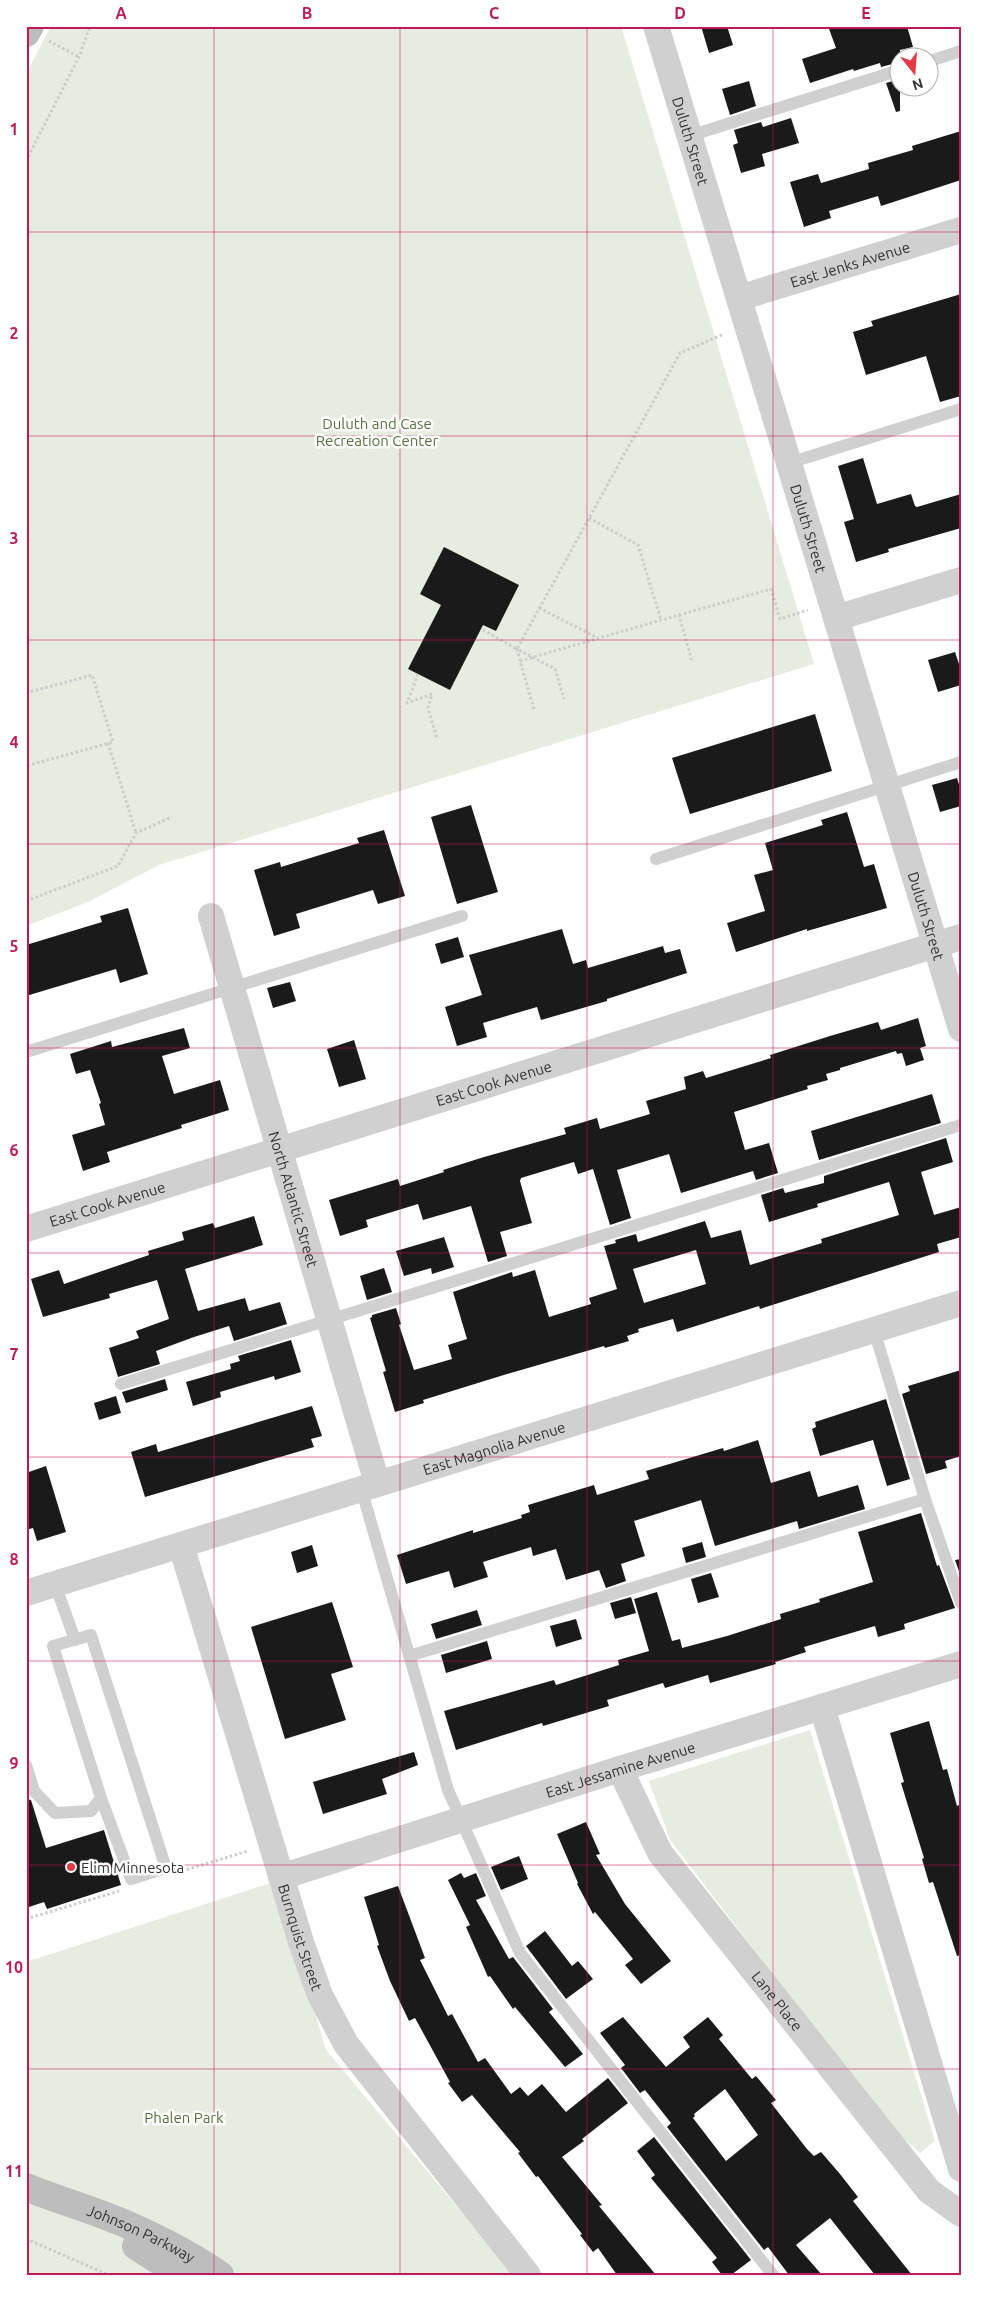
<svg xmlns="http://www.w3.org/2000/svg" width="987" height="2301" font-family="Ubuntu,sans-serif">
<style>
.green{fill:#e6ecdf}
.building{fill:#1a1a1a;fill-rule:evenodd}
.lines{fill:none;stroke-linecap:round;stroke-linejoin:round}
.path{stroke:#cdcdcd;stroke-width:3;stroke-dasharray:2.5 2.5;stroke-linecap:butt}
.lane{stroke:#d0d0d0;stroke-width:12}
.street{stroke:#d0d0d0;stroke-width:26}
.secondary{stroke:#bdbdbd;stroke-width:28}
.grid{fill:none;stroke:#c2185b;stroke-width:1;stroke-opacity:0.55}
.poi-dot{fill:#e63946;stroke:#fff;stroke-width:2}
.labels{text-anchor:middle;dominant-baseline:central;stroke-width:5;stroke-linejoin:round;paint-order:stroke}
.street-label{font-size:15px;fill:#333;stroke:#fff}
.park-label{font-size:15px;fill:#56703f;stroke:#fff}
.poi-label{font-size:15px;fill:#333;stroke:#fff;text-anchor:start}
.neatline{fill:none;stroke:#c2185b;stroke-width:2}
.grid-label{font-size:16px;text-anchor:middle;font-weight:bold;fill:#c2185b}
</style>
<rect width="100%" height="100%" fill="#fff"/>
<!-- green -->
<path class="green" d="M 51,26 L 621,26 L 814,664 L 159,865 L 88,902 L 26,926 L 26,74 Z
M 810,1730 L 935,2141 L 920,2153 L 887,2124 L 670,1840 L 649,1781 Z
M 277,1881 L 326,2050 L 514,2275 L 26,2275 L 26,1962 Z"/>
<!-- building -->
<path class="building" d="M 701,26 L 727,26 L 733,45 L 709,53 Z
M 828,26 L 907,26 L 913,47 L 900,50 L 900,62 L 881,67 L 880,63 L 854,71 L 853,69 L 810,83 L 802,59 L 836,48 Z
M 900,79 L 900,111 L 896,112 L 886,83 Z
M 749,81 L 756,106 L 730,115 L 722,89 Z
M 791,118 L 799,143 L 762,154 L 765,166 L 741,173 L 733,145 L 738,143 L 734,130 L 761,122 L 763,127 Z
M 961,131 L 961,180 L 881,206 L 878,196 L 829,211 L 831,218 L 804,227 L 790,182 L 818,174 L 821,183 L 869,169 L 868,163 L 913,150 L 912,146 Z
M 961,294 L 961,396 L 940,402 L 926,356 L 866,375 L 853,332 L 873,326 L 871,321 Z
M 863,458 L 877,504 L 911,494 L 915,506 L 917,507 L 961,494 L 961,528 L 888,549 L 889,552 L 856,562 L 844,522 L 854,519 L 838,466 Z
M 444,547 L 519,585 L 496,631 L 483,625 L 450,690 L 408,669 L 441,605 L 420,594 Z
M 955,652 L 961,670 L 961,685 L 938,692 L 928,660 Z
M 815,714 L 832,771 L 690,814 L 672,758 Z
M 957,778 L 961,791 L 961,806 L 940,812 L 932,785 Z
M 471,805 L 498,892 L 457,904 L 431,817 Z
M 847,812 L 864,867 L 874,864 L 887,908 L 807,931 L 807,929 L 736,952 L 727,923 L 765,911 L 754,875 L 773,870 L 765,843 L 823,825 L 821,820 Z
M 384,830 L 405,896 L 378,904 L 373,890 L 296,914 L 300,928 L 274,936 L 254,870 L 280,862 L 281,867 L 359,843 L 357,838 Z
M 128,908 L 148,974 L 120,983 L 116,969 L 26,996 L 26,945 L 102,922 L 100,916 Z
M 562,929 L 573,964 L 586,960 L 588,968 L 663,946 L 665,953 L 680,949 L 687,973 L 607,999 L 607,1001 L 541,1020 L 537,1007 L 483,1023 L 487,1037 L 457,1046 L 445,1007 L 482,995 L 469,955 Z
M 458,937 L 464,957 L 441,964 L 435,944 Z
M 290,982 L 296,1001 L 273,1008 L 267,988 Z
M 918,1018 L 926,1046 L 920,1048 L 924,1060 L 906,1066 L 902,1053 L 897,1054 L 896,1051 L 840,1068 L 840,1070 L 826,1074 L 828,1080 L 807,1086 L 808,1089 L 734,1112 L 745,1150 L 769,1143 L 778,1173 L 756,1180 L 753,1171 L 681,1193 L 669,1154 L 617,1170 L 631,1218 L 610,1225 L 593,1169 L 578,1174 L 574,1162 L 521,1178 L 520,1181 L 532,1223 L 500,1232 L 507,1256 L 488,1262 L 471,1206 L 423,1220 L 418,1204 L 366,1220 L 368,1227 L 340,1236 L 329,1200 L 398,1179 L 400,1186 L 444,1172 L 443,1170 L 484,1157 L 566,1134 L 564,1128 L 597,1118 L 600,1129 L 650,1114 L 646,1101 L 686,1089 L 684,1077 L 703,1071 L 706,1078 L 771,1058 L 770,1055 L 830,1036 L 878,1022 L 881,1030 Z
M 184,1028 L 190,1048 L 162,1056 L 174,1094 L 220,1080 L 229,1110 L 181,1125 L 182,1128 L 107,1152 L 110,1162 L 83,1171 L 72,1135 L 105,1125 L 99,1104 L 101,1103 L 90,1070 L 76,1074 L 70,1054 L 111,1041 L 112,1047 Z
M 354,1040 L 366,1079 L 339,1087 L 327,1049 Z
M 932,1094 L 941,1123 L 819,1160 L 811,1131 Z
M 946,1138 L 953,1162 L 921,1172 L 934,1215 L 961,1207 L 961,1237 L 937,1244 L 939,1252 L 760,1309 L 759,1306 L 677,1332 L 673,1319 L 638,1329 L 639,1332 L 627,1336 L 629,1341 L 605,1348 L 604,1346 L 507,1374 L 423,1400 L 424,1403 L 395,1412 L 383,1372 L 386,1371 L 370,1318 L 372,1317 L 372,1315 L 396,1308 L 401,1324 L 399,1325 L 414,1370 L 452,1359 L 448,1345 L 467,1339 L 453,1292 L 512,1272 L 513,1277 L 535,1270 L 549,1317 L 591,1304 L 589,1298 L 617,1289 L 604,1246 L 616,1243 L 615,1240 L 636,1234 L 638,1242 L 705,1221 L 711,1238 L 741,1230 L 750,1265 L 822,1243 L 821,1239 L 899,1215 L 889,1182 L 817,1204 L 818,1207 L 769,1222 L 761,1195 L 783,1188 L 785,1193 L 824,1183 L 824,1176 ZM 696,1250 L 706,1284 L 644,1303 L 633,1269 Z
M 254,1216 L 263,1245 L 185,1269 L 198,1311 L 245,1298 L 249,1311 L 280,1302 L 287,1324 L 234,1341 L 229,1326 L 194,1337 L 156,1351 L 160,1364 L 118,1377 L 109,1348 L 139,1338 L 136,1331 L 169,1319 L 157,1280 L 109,1294 L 110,1298 L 43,1317 L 31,1279 L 59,1270 L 64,1284 L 149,1255 L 148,1251 L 184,1240 L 182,1232 L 213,1223 L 215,1228 Z
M 444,1237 L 454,1267 L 432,1274 L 431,1268 L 404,1276 L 396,1251 Z
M 384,1268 L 392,1292 L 367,1300 L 360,1276 Z
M 291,1340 L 301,1372 L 275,1380 L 274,1376 L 220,1392 L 221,1397 L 193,1406 L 186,1382 L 231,1369 L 230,1364 L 240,1361 L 238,1356 Z
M 961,1370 L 961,1456 L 945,1461 L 947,1468 L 926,1474 L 902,1394 L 910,1391 L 908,1386 Z
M 165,1379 L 168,1390 L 126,1403 L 122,1392 Z
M 116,1396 L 121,1413 L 99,1420 L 94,1403 Z
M 886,1399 L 910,1479 L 887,1486 L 873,1440 L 820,1456 L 812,1429 L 816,1427 L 815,1422 Z
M 312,1406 L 322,1436 L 311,1439 L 314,1447 L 145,1497 L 131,1452 L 156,1444 L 158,1452 Z
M 758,1440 L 771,1483 L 810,1471 L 818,1497 L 858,1485 L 865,1509 L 799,1529 L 797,1521 L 715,1546 L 701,1500 L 634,1521 L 645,1556 L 621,1564 L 626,1581 L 606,1588 L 599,1570 L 566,1580 L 556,1549 L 533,1556 L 531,1547 L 483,1562 L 488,1577 L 454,1588 L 449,1571 L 406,1584 L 397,1555 L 473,1530 L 473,1533 L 522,1518 L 521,1515 L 530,1512 L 528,1505 L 594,1485 L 597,1495 L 649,1479 L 646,1471 L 723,1448 L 724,1451 Z
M 46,1466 L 66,1532 L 37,1541 L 33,1528 L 26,1530 L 26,1473 Z
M 921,1513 L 937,1566 L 939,1565 L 955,1608 L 904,1624 L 905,1629 L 878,1637 L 875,1626 L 804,1647 L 806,1652 L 775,1662 L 776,1664 L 710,1683 L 708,1675 L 665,1688 L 663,1683 L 607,1700 L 609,1706 L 543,1726 L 542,1723 L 456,1750 L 444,1711 L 554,1680 L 556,1685 L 619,1665 L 618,1660 L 649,1651 L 634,1599 L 657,1592 L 672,1641 L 680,1639 L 682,1648 L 727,1636 L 781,1619 L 780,1614 L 820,1602 L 819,1599 L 873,1582 L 858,1532 Z
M 702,1542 L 706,1557 L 686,1563 L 682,1548 Z
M 312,1545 L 318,1566 L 297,1573 L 291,1552 Z
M 961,1559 L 961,1577 L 955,1560 Z
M 711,1573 L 719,1597 L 698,1603 L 691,1579 Z
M 631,1597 L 636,1613 L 615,1619 L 610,1603 Z
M 332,1602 L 353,1667 L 331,1674 L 346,1720 L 285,1739 L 251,1627 Z
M 477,1610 L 482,1625 L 436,1639 L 431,1624 Z
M 576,1619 L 582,1639 L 556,1647 L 550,1626 Z
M 487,1641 L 492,1659 L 446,1673 L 441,1655 Z
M 929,1721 L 943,1770 L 947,1769 L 957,1806 L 961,1804 L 961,1955 L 957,1956 L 933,1882 L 929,1883 L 922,1859 L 924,1858 L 901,1783 L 904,1782 L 890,1733 Z
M 414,1752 L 418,1765 L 382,1779 L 387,1794 L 323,1814 L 313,1782 Z
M 26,1799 L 31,1800 L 46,1848 L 104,1830 L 121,1885 L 47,1909 L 44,1902 L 26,1908 Z
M 586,1822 L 600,1854 L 596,1855 L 625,1904 L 671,1961 L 641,1984 L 625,1965 L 633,1959 L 595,1912 L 593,1914 L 577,1884 L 578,1883 L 557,1834 Z
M 519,1856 L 528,1879 L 501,1890 L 491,1867 Z
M 461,1873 L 464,1878 L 476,1873 L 486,1896 L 476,1900 L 509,1959 L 513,1957 L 553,2009 L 549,2012 L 583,2054 L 565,2067 L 515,2007 L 513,2009 L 490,1976 L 488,1977 L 466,1927 L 470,1925 L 448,1880 Z
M 398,1886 L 425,1958 L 420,1960 L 448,2016 L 452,2014 L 478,2062 L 485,2058 L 511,2094 L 520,2087 L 528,2096 L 542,2084 L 566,2112 L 608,2078 L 628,2103 L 582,2139 L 584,2141 L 562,2157 L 602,2205 L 599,2206 L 656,2275 L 617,2275 L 598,2248 L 593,2252 L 580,2235 L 582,2234 L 538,2176 L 536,2177 L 518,2153 L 520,2152 L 472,2095 L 462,2102 L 448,2083 L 450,2082 L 415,2018 L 409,2021 L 390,1981 L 377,1946 L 379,1945 L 364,1897 Z
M 545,1931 L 572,1966 L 578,1961 L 593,1979 L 566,1999 L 526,1946 Z
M 623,2017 L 666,2067 L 690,2047 L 683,2037 L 708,2017 L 723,2035 L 719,2039 L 752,2079 L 756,2076 L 776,2100 L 771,2103 L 807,2149 L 814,2156 L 821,2152 L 840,2174 L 858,2197 L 853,2201 L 912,2275 L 875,2275 L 830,2218 L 796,2245 L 822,2275 L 789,2275 L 768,2247 L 764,2250 L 667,2127 L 671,2123 L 645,2090 L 640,2093 L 621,2068 L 625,2065 L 600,2033 ZM 725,2089 L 758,2135 L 726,2161 L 693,2118 L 695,2116 L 694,2114 Z
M 654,2137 L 751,2260 L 731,2275 L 722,2275 L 712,2262 L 717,2258 L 651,2178 L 655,2175 L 637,2151 Z"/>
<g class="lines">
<!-- path -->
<path class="path" d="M 49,41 L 79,57
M 26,161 L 80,55 L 90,26
M 589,518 L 638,545 L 661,620
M 539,608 L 598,638
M 679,615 L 771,589 L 780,619 L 808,610
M 483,630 L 517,649 L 680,353 L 724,334
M 520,661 L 517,649 L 555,669 L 564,699
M 418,674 L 407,703 L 432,694 L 428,708 L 437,738
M 26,693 L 92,675 L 113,742 L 26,766
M 534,709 L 520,661 L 679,615 L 692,661
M 108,743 L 136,833
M 26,901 L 118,866 L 136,833 L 172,817
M 182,1871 L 248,1851
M 26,1919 L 119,1891
M 26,2239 L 109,2275"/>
<!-- lane -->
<path class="lane" d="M 930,61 L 961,51
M 689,136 L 900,70
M 789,463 L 961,409
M 656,859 L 961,762
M 26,1052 L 462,916
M 874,1330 L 925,1499 L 961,1603
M 121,1384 L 961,1125
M 361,1488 L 448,1790 L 520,1953 L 773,2275
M 55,1584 L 75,1640
M 409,1656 L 925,1499
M 26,1765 L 34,1791 L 55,1813 L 91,1811 L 101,1798 L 53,1646 L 91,1635 L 166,1868 L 131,1879 L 101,1798"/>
<!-- street -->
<g class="street">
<path id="s1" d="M 656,26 L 961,1029"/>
<path id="s2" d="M 739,298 L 961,230"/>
<path d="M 836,618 L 961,580"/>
<path id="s3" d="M 211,916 L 377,1483"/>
<path id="s4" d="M 26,1229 L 961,937"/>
<path id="s5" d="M 181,1545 L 301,1942 L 320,1995 L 346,2044 L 528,2275"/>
<path id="s6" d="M 26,1593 L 961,1303"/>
<path d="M 822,1707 L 961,2169"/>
<path id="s7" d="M 620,1769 L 660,1853 L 929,2191 L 961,2214"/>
<path id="s8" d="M 281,1877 L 620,1769 L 961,1664"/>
</g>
<!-- secondary -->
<g class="secondary">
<path d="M 26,33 L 30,26"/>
<path id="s9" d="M 26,2187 C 60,2201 95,2210 128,2225 C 160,2239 191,2255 220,2275"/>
<path d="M 136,2246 L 181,2275"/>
</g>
</g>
<!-- grid -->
<path class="grid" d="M 214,26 L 214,2275M 400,26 L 400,2275M 587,26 L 587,2275M 773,26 L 773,2275M 26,232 L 961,232M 26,436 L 961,436M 26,640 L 961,640M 26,844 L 961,844M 26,1048 L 961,1048M 26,1253 L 961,1253M 26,1457 L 961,1457M 26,1661 L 961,1661M 26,1865 L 961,1865M 26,2069 L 961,2069"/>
<!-- markers -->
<circle class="poi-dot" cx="71" cy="1867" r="5"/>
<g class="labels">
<!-- street labels -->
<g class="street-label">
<text stroke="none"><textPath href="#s1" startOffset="120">Duluth Street</textPath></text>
<text stroke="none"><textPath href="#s2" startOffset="116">East Jenks Avenue</textPath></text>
<text stroke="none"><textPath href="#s1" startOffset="525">Duluth Street</textPath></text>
<text stroke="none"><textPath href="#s1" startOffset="930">Duluth Street</textPath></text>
<text stroke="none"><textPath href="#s4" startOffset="490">East Cook Avenue</textPath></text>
<text stroke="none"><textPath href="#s3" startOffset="295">North Atlantic Street</textPath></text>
<text stroke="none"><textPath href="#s4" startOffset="85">East Cook Avenue</textPath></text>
<text stroke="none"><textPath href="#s6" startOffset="490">East Magnolia Avenue</textPath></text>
<text stroke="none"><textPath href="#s8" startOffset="356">East Jessamine Avenue</textPath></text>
<text stroke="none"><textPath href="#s5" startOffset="410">Burnquist Street</textPath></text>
<text stroke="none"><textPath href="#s7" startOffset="282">Lane Place</textPath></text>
<text stroke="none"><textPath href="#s9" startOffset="124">Johnson Parkway</textPath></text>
</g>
<!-- park labels -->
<g class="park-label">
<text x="377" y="423">Duluth and Case<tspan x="377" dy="17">Recreation Center</tspan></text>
<text x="184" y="2117">Phalen Park</text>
</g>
<!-- poi labels -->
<g class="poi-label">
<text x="81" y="1867">Elim Minnesota</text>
</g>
</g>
<!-- border -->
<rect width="987" height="2301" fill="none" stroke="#ffffff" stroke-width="55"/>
<!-- north arrow -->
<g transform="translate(914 72) rotate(163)"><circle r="24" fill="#ffffff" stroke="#adadad"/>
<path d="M0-4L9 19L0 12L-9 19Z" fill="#e63946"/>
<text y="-8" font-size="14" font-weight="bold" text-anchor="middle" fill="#333333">N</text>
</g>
<rect x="28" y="28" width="932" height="2246" class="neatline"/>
<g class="grid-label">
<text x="121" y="19">A</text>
<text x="307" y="19">B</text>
<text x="494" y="19">C</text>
<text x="680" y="19">D</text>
<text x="866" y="19">E</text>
<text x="14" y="135">1</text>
<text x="14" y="339">2</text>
<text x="14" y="544">3</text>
<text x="14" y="748">4</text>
<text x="14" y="952">5</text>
<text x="14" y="1156">6</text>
<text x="14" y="1360">7</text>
<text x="14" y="1565">8</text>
<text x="14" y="1769">9</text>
<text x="14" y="1973">10</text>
<text x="14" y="2177">11</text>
</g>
</svg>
